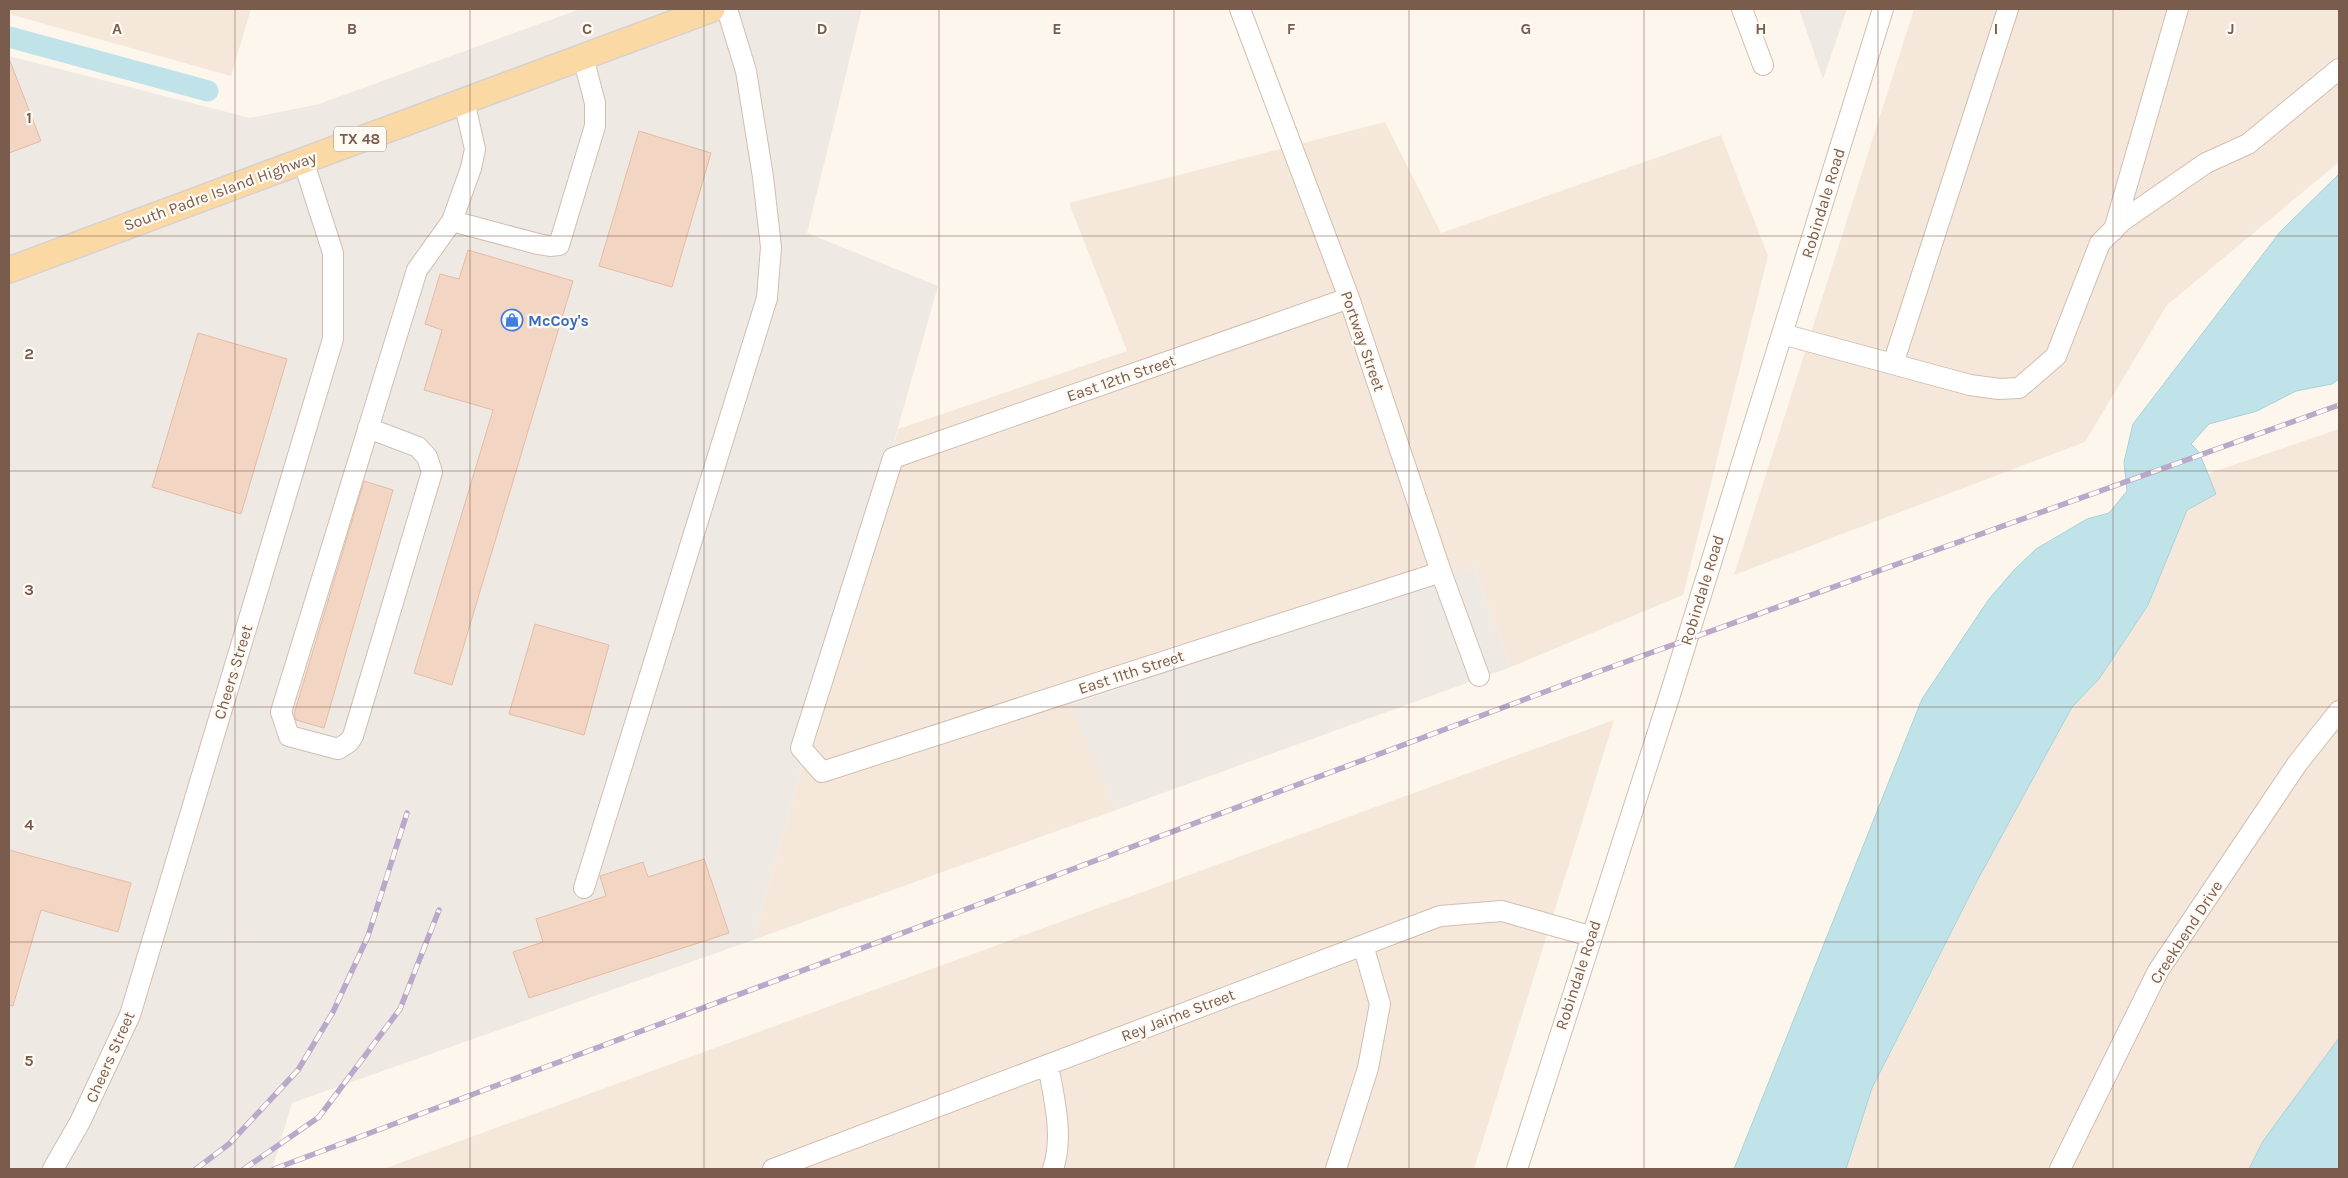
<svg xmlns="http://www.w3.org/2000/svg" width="2348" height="1178" font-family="Karla,sans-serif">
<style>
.residential{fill:#f5e8da}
.industrial{fill:#efe9e4}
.water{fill:#bfe3e8;stroke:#a5d3da}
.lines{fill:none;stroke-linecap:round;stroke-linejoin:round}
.canal{stroke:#bfe3e8;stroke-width:21}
.building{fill:#f3d5c3;stroke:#e6bba3}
.minor-casing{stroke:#d1beb0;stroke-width:22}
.major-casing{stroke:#dad1cd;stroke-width:28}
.minor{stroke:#fff;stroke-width:20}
.major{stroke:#fbd9a5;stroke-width:25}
.rail-casing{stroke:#b9a8c9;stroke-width:5.5}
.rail{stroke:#fffaf3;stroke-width:4;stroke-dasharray:11;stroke-linecap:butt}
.grid{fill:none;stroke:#7a5c4d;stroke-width:1;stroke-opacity:0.55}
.labels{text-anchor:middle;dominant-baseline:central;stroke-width:4.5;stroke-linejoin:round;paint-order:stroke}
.shield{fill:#fffaf3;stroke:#a28b7f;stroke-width:1}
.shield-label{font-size:15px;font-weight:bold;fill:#7a5c4d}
.street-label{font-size:16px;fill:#7a5c4d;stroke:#fffaf3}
.shop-label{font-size:16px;font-weight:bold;fill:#366cbe;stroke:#fffaf3;text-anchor:start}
.grid-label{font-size:16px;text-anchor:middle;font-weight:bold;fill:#7a5c4d;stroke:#fffaf3;stroke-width:4.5;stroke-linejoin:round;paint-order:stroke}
</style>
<rect width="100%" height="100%" fill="#fdf6ec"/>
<!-- residential -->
<path class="residential" d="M 9,9 L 251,9 L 231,76 L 9,14 Z
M 1914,9 L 2339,9 L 2339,162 L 2167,305 L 2085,442 L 1734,575 Z
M 1385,122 L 1441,233 L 1721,135 L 1768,256 L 1683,595 L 1511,667 L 1474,567 L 1071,704 L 1116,810 L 753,940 L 898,429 L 1127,351 L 1069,203 Z
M 2339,429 L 2339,1169 L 1846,1169 L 1872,1089 L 1977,881 L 2072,707 L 2099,679 L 2148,605 L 2187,510 L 2215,494 L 2207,474 Z
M 1614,720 L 1474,1169 L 383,1169 Z"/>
<!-- industrial -->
<path class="industrial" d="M 580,9 L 862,9 L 807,233 L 938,286 L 753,940 L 292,1103 L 272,1169 L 9,1169 L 9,56 L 250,118 L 319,104 Z
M 1799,9 L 1847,9 L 1823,79 Z
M 1474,567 L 1511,667 L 1116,810 L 1070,705 Z"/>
<!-- water -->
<path class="water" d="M 2339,174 L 2339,379 L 2332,384 L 2296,391 L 2257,411 L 2209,424 L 2191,444 L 2199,452 L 2216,494 L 2187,510 L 2148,605 L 2099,679 L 2072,707 L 1977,881 L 1872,1088 L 1846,1169 L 1734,1169 L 1922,699 L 1989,599 L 2014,570 L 2036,549 L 2087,519 L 2109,513 L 2127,491 L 2124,462 L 2133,424 L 2280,232 Z
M 2339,1038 L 2339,1169 L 2249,1169 L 2263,1141 Z"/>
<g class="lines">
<!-- canal -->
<path class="canal" d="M 9,37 L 208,91"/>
</g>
<!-- building -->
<path class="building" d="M 10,61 L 41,141 L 9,153 L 9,62 Z
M 639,131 L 711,153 L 672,287 L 599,266 Z
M 468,250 L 573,281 L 452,685 L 414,673 L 493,410 L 424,390 L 442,330 L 425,324 L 440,274 L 459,279 Z
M 198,333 L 287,359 L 241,514 L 152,487 Z
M 364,481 L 393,490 L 324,728 L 296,720 L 294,714 Z
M 535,624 L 609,645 L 584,735 L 509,714 Z
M 9,850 L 131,883 L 118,932 L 41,910 L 13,1006 L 9,1005 Z
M 704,859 L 729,933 L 529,998 L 513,952 L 543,942 L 536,919 L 606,896 L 600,876 L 643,862 L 648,877 Z"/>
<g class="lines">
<!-- minor casing -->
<g class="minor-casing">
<path id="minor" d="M 1240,9 L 1349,298 L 1441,572 L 1479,676
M 1742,9 L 1763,65
M 452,221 L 538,244 L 550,246 L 559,245 L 595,126 L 595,103 L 583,57
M 2114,230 L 2178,9
M 1349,298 L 893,458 L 801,748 L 822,772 L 1441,572
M 1782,334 L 1970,385 L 1999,389 L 2019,388 L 2040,370 L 2056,356 L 2100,243 L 2122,221 L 2206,163 L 2248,144 L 2339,69
M 1893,364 L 2008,9
M 368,428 L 418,447 L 427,457 L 432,472 L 353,736 L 349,742 L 338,749 L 289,736 L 281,712 L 417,270 L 452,221 L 471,168 L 475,149 L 464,101
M 584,888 L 767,298 L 771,247 L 763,177 L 746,71 L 727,9
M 1048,1065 C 1054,1098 1064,1136 1053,1169
M 53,1169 L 80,1122 L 130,1015 L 333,339 L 333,253 L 303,160
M 773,1169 L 1440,916 L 1502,911 L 1590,936
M 1336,1169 L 1368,1068 L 1380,1004 L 1363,945
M 1517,1169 L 1668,701 L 1883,9
M 2060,1169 L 2158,971 L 2297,764 L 2339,711"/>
</g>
<!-- major casing -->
<g class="major-casing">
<path id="major" d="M 9,270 L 712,9"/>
</g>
<!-- minor -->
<use href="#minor" class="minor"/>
<!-- major -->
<use href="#major" class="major"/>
<!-- rail casing -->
<g class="rail-casing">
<path id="rail" d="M 196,1169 L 229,1144 L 298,1070 L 333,1012 L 368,936 L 407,813
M 244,1169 L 319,1117 L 400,1009 L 439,910
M 274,1169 L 1603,670 L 2339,405"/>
</g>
<!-- rail -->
<use href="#rail" class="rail"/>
</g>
<!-- grid -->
<path class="grid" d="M 235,9 L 235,1169M 470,9 L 470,1169M 704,9 L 704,1169M 939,9 L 939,1169M 1174,9 L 1174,1169M 1409,9 L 1409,1169M 1644,9 L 1644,1169M 1878,9 L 1878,1169M 2113,9 L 2113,1169M 9,236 L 2339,236M 9,471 L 2339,471M 9,707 L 2339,707M 9,942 L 2339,942"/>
<!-- icons -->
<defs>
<g id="shop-ring" transform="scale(1.125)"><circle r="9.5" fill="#fffaf3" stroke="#3f7fe0" stroke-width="1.5"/><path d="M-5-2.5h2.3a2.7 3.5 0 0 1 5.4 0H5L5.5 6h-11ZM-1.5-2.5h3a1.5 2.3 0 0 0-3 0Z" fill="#3f7fe0"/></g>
</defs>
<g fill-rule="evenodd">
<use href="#shop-ring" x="512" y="320"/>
</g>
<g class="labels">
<!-- shield labels -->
<rect class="shield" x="334" y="126.5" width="52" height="25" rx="4"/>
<g class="shield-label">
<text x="360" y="139">TX 48</text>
</g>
<!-- street labels -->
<g class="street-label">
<text transform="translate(220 191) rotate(-20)">South Padre Island Highway</text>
<text transform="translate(1823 203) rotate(-73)">Robindale Road</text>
<text transform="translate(1363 341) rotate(71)">Portway Street</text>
<text transform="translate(1121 378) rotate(-19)">East 12th Street</text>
<text transform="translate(1702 590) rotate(-73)">Robindale Road</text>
<text transform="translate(233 672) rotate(-73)">Cheers Street</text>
<text transform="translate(1131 672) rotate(-18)">East 11th Street</text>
<text transform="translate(2186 932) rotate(-57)">Creekbend Drive</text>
<text transform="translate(1578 975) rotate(-72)">Robindale Road</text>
<text transform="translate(1178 1015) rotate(-21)">Rey Jaime Street</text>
<text transform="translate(110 1057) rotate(-66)">Cheers Street</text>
</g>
<!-- shop labels -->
<g class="shop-label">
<text x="528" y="320">McCoy's</text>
</g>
</g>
<g class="grid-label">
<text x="117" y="34">A</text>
<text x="352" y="34">B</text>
<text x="587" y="34">C</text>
<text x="822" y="34">D</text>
<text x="1057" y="34">E</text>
<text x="1291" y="34">F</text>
<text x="1526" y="34">G</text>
<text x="1761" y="34">H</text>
<text x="1996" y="34">I</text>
<text x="2231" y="34">J</text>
<text x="29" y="123">1</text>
<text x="29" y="359">2</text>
<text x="29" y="595">3</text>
<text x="29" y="830">4</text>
<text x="29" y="1066">5</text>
</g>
<!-- border -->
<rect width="2348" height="1178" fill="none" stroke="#7a5c4d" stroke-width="20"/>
</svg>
